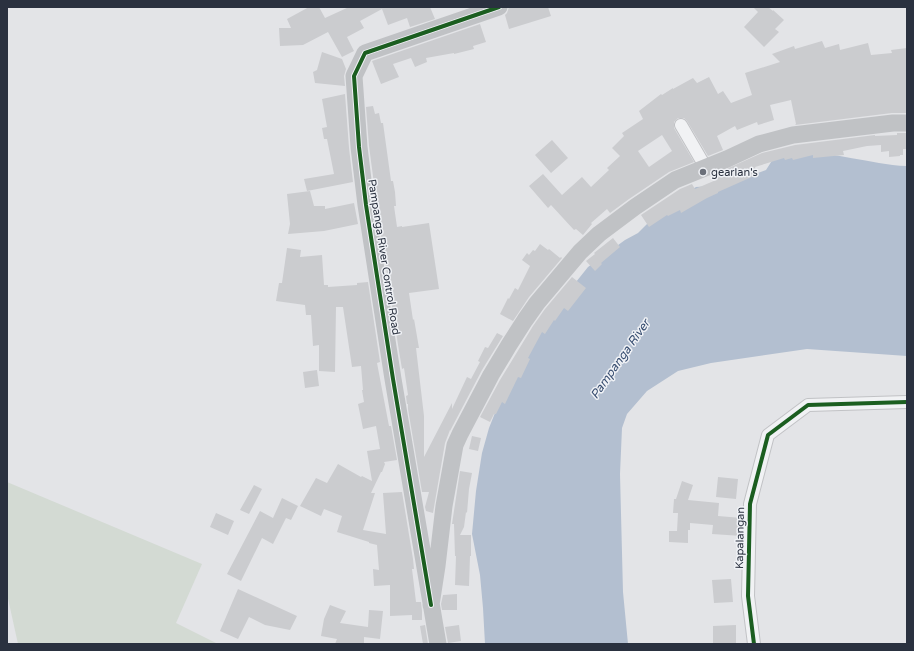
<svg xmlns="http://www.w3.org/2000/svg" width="914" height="651" font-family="'Varela Round',sans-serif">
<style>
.green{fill:#d3dad3}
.water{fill:#b3bfd0}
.building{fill:#cbcccf;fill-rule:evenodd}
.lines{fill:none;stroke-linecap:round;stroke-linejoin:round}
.street-casing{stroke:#c1c2c5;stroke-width:14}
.street{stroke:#f1f2f4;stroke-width:12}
.secondary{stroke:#c0c2c5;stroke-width:17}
.cycleway-casing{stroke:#f0f2f6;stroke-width:6}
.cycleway{stroke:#1b5e20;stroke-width:4}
.poi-dot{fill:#6b707a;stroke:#f0f2f6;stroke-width:1.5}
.labels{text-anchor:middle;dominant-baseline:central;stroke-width:3;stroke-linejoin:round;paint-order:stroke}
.poi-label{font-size:11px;fill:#2a313f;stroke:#f0f2f6;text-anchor:start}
.street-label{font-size:11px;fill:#2a313f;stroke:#f0f2f6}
.water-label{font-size:12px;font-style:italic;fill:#374d70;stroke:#f0f2f6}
</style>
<rect width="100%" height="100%" fill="#e3e4e7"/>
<!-- green -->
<path class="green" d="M 7,482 L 202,564 L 176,623 L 218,644 L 18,644 L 7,594 Z"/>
<!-- water -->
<path class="water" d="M 825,154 C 843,156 861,160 879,163 C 888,164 897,166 907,166 L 907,356 L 807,349 L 711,363 L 678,371 L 647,391 L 627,414 L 622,428 L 620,474 L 623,592 L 628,644 L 485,644 L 483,608 L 480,575 L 472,534 L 476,491 L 482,453 L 489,428 L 507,383 L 568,292 L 588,267 L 625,240 L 638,233 L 663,208 L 696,187 L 726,185 L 766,170 L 773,159 L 777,156 Z"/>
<!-- building -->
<path class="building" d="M 309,7 L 319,7 L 325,18 L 349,7 L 430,7 L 435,19 L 410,27 L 407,18 L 388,25 L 382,9 L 360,21 L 364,28 L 347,37 L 354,51 L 342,57 L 328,32 L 303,45 L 280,46 L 279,28 L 291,28 L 287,19 Z
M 509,7 L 548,7 L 551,16 L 509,29 L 505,15 L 507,13 Z
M 753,7 L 768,7 L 773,11 L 773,10 L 784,20 L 775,29 L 779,32 L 764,47 L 744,27 L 758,12 Z
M 480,24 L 486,42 L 473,46 L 474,49 L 454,54 L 454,53 L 426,58 L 427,62 L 415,67 L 411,58 L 393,64 L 399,77 L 381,84 L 372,61 Z
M 822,41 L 825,48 L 839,44 L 840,50 L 868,43 L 871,55 L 892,53 L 891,50 L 907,48 L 907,113 L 892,113 L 795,125 L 796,124 L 791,100 L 770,105 L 774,120 L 758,125 L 757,122 L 737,130 L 735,126 L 717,136 L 723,150 L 708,156 L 687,121 L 684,118 L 678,118 L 674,122 L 674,128 L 694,162 L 669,172 L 629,199 L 610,213 L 607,209 L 591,223 L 592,224 L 583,235 L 576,229 L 574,230 L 551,205 L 548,208 L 529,186 L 543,174 L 562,195 L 582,177 L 591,187 L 609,170 L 607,168 L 620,156 L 612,148 L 624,136 L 622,133 L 643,119 L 639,111 L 661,94 L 662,95 L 673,88 L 673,89 L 693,78 L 697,83 L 709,77 L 718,94 L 723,91 L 731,103 L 752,95 L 745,73 L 780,62 L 772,54 L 794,46 L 795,49 ZM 662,135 L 672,151 L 649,167 L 638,151 Z
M 322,52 L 342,59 L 346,69 L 344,76 L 345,86 L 315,83 L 313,72 L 317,70 Z
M 345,94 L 349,148 L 353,182 L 307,191 L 304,179 L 334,174 L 327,139 L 324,139 L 322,128 L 327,127 L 322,99 Z
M 373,106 L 375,114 L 379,113 L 381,123 L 383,123 L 391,181 L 393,181 L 395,192 L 396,206 L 394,206 L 397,227 L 402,226 L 402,227 L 429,223 L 439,289 L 409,293 L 413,320 L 414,319 L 419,348 L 416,348 L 424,416 L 424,457 L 452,403 L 452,409 L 467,377 L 471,379 L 480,362 L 478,361 L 485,347 L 488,348 L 497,333 L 503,336 L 482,370 L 450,431 L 450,430 L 445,443 L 433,513 L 426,511 L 425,507 L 429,492 L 422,492 L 408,409 L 408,404 L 407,404 L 406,396 L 408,395 L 404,368 L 402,369 L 399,351 L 380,229 L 369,146 L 366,107 Z
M 897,133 L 907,133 L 907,149 L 903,149 L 903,155 L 900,155 L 900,156 L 889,157 L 889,151 L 881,152 L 881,145 L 867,146 L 843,151 L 844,155 L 813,158 L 813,155 L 793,160 L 792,158 L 785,160 L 784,158 L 755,167 L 757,173 L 754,175 L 754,176 L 718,192 L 718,193 L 707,198 L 681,213 L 680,210 L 668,216 L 667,215 L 649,227 L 641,215 L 680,189 L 692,184 L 695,189 L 716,180 L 713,175 L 762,153 L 795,145 L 875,135 L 875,136 L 897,135 Z
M 552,140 L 568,158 L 551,173 L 535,155 Z
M 310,191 L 314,206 L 325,206 L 325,209 L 354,203 L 358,224 L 324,231 L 288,234 L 290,224 L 287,194 Z
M 613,238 L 620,247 L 601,263 L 602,264 L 595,271 L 586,261 L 595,254 L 594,253 Z
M 540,244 L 548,250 L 549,249 L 560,258 L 561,257 L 562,258 L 529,297 L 513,321 L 500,314 L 508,298 L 509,299 L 515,288 L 518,290 L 530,266 L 522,260 L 527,253 L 529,255 L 533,250 L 535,251 Z
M 287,248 L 301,250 L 300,257 L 322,255 L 324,285 L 328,285 L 328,287 L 357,285 L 357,283 L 368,282 L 380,362 L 377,363 L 389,426 L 391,426 L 397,460 L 384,462 L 385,464 L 382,472 L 381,472 L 371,493 L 375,493 L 363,530 L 386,534 L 383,493 L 402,492 L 413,559 L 414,569 L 412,569 L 416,602 L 421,602 L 422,611 L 422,620 L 412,620 L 412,615 L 390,616 L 390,585 L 374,586 L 373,569 L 379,570 L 377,545 L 369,543 L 369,542 L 337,532 L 342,516 L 324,509 L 321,516 L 300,506 L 316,478 L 327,483 L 338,464 L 361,477 L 362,476 L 372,481 L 367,451 L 380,449 L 376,426 L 363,429 L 358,404 L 364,402 L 362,390 L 363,390 L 361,366 L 352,367 L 343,307 L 336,307 L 335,372 L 319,371 L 319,345 L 313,346 L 311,315 L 306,315 L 305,305 L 276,301 L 279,283 L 282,283 Z
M 572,277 L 586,288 L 568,311 L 564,308 L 555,321 L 554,320 L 545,334 L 542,332 L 528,358 L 530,359 L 521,378 L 518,377 L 505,404 L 502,402 L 496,414 L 494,414 L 490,422 L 480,417 L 500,380 L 533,326 L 545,309 Z
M 317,370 L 319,386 L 305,388 L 303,372 Z
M 472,436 L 481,438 L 478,451 L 469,449 Z
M 460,471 L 472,473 L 469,489 L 467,513 L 466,512 L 464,527 L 460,535 L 471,535 L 471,556 L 470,556 L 469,586 L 455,585 L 456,556 L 455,556 L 454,524 L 452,524 Z
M 718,477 L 738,479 L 736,499 L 716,497 Z
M 682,481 L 693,485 L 688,500 L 719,503 L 718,516 L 742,518 L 742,536 L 712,534 L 713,525 L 690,523 L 690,530 L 688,530 L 688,543 L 669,542 L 669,531 L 677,531 L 678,513 L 673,513 L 674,499 L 676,499 Z
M 254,485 L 262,489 L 249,514 L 240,510 Z
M 282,498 L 298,506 L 291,520 L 286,518 L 273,544 L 262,538 L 241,581 L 227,574 L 260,511 L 273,518 Z
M 216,513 L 234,521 L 228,535 L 210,527 Z
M 731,579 L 733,602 L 714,603 L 712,580 Z
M 238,589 L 297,616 L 290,630 L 265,625 L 249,617 L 238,639 L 220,631 Z
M 457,594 L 457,610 L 442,610 L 441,604 L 443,595 Z
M 330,605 L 346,611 L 340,623 L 368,627 L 369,610 L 383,611 L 380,639 L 364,637 L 364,644 L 335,644 L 337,639 L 321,636 L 324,619 Z
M 425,625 L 428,644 L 423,644 L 420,626 Z
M 459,625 L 461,641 L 448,643 L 445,627 Z
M 736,625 L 736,644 L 713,644 L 713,626 Z"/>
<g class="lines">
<!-- street casing -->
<g class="street-casing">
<path id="street" d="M 681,125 L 706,168
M 754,644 L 748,596 L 750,504 L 768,435 L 808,405 L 907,402"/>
</g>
<!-- street -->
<use href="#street" class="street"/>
<!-- secondary -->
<path class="secondary" d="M 431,605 L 437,566 L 444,506 L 455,445 L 460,434 L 491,375 L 509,345 L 525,320 L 537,303 L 580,252 L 599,234 L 635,207 L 675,180 L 727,159 L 759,144 L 793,135 L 893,123 L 907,123
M 438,644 L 393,379 L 366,205 L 359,147 L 354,76 L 365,53 L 499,7"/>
<!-- cycleway casing -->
<g class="cycleway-casing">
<path id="cycleway" d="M 431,605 L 393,379 L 366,205 L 359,147 L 354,76 L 365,53 L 499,7
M 754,644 L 748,596 L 750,504 L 768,435 L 808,405 L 907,402"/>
</g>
<!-- cycleway -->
<use href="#cycleway" class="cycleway"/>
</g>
<!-- markers -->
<circle class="poi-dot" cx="703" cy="172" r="4"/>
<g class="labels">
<!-- poi labels -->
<g class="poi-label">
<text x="711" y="172">gearlan's</text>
</g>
<!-- street labels -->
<g class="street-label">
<text transform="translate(384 257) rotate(81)">Pampanga River Control Road</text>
<text transform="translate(740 538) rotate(-89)">Kapalangan</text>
</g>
<!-- water labels -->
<g class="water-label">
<text transform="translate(620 359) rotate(-55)">Pampanga River</text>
</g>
</g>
<!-- border -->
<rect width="914" height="651" fill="none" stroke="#2a313f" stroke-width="16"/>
</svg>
